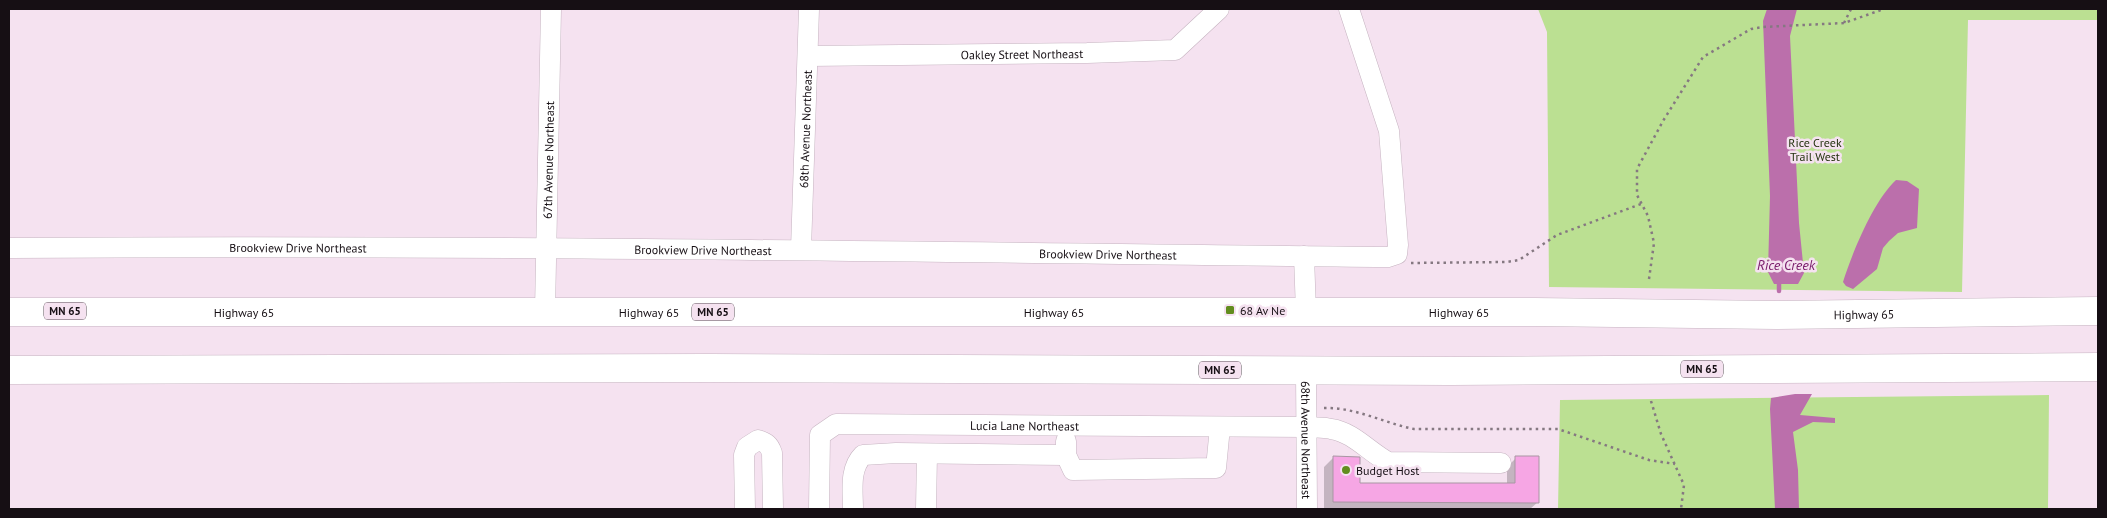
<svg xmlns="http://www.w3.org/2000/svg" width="2107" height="518" font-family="'PT Sans',sans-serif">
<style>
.green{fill:#bbe092}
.water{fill:#bb6fab}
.shadow{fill:#0003}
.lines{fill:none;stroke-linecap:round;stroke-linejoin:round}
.stream{stroke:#bb6fab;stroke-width:4.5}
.building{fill:#f6a6e4;stroke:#a896a3}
.minor-casing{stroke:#c6b4c1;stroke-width:21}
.highway-casing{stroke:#c6b4c1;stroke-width:29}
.path{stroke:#857881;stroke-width:2.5;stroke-dasharray:2.5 4;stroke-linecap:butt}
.minor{stroke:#fff;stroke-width:20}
.highway{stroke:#fff;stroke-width:28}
.poi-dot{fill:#628d1e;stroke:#f5e2f0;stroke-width:2}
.labels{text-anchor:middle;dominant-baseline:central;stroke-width:5;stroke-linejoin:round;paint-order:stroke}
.shield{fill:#f5e2f0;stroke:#594e56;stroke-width:1}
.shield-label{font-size:11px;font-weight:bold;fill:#160f14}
.street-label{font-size:12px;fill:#160f14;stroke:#f5e2f0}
.park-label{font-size:12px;fill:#23320e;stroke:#f5e2f0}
.poi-label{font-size:12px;fill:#160f14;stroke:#f5e2f0;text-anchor:start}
.water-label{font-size:14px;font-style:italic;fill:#7c206e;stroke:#f5e2f0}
</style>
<rect width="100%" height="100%" fill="#f5e2f0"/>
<!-- green -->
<path class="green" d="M 1538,9 L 2098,9 L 2098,20 L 1968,20 L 1962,292 L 1549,287 L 1547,32 Z
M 2049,395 L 2048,509 L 1558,509 L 1560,400 Z"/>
<!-- water -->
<path class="water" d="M 1767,9 L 1797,9 L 1790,36 L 1799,223 L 1804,273 L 1798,284 L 1774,284 L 1768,272 L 1770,196 L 1763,21 Z
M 1896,180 L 1907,181 L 1919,189 L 1917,228 L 1898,233 L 1889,241 L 1883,248 L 1877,269 L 1853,289 L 1846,286 L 1843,282 C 1852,253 1874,200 1896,180 Z
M 1795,394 L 1812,394 L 1800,415 L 1835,418 L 1835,423 L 1813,422 L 1793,432 L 1798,470 L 1799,509 L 1775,509 L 1770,409 L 1771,398 Z"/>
<!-- shadow -->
<path class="shadow" d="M 1333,458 L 1359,484 L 1507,485 L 1507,467 L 1516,458 L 1538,502 L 1530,509 L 1324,509 L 1324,467 Z"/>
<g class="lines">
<!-- stream -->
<path class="stream" d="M 1779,280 L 1779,291"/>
</g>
<!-- building -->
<path class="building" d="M 1333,456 L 1360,457 L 1360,483 L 1515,483 L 1515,456 L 1539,456 L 1539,503 L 1333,502 Z"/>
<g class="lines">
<!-- minor casing -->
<g class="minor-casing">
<g id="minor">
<path id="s1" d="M 808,56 L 1087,53 L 1175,50 L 1219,9"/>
<path id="s2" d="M 9,248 C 469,245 928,252 1388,257 L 1397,254 L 1398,245 L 1389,131 L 1349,9"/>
<path id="s3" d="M 801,249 L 809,9"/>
<path d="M 1304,256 L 1306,312"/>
<path id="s4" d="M 545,311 L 551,9"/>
<path id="s5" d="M 1306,371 L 1307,509"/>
<path d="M 1066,441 L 1066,455 L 1073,470 L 1216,468 L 1220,427"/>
<path d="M 745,509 L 744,455 L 747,447 L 758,440 C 766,443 769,444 772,453 L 773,509"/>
<path id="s6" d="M 819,509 L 820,435 L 836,424 L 1308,427 C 1315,428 1324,427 1331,429 C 1353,432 1369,452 1388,462 L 1501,463"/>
<path d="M 853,509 C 853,491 849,469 863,455 L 896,453 L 1066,455"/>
<path d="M 926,509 L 927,454"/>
</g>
</g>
<!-- highway casing -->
<g class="highway-casing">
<g id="highway">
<path id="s7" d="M 9,312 L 1535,312 L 1776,315 L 2098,311"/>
<path d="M 9,370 L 709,368 L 1451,371 L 2098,367"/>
</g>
</g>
<!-- path -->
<path class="path" d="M 1844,23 L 1851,9
M 1411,263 L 1507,262 L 1519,260 L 1557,235 L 1641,204
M 1649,279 L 1654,243 L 1648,216 L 1637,195 L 1637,169 L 1663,121 L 1703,57 L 1751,29 L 1763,27 L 1844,23 L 1884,9
M 1651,401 L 1661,434 L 1684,485 L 1681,509
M 1324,408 C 1355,407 1384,423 1414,429 L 1558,429 L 1649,460 L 1675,464"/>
<!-- minor -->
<use href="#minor" class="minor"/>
<!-- highway -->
<use href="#highway" class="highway"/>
</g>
<!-- markers -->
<g class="poi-dot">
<rect x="1225" y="305" width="10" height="10" rx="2.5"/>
<circle cx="1346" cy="470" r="5"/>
</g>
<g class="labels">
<!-- shield labels -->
<g class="shield">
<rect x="44" y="302.5" width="42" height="17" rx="4"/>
<rect x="692" y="303.5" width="42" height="17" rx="4"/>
<rect x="1681" y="360.5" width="42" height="17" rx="4"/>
<rect x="1199" y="361.5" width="42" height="17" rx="4"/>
</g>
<g class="shield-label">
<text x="65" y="311">MN 65</text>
<text x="713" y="312">MN 65</text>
<text x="1702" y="369">MN 65</text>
<text x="1220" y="370">MN 65</text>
</g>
<!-- street labels -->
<g class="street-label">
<text stroke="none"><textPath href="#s1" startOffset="214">Oakley Street Northeast</textPath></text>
<text stroke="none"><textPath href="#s3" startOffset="120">68th Avenue Northeast</textPath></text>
<text stroke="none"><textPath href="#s4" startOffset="151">67th Avenue Northeast</textPath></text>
<text stroke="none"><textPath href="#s2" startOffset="289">Brookview Drive Northeast</textPath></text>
<text stroke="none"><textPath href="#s2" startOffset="694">Brookview Drive Northeast</textPath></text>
<text stroke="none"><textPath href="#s2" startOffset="1099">Brookview Drive Northeast</textPath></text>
<text stroke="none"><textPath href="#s7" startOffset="235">Highway 65</textPath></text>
<text stroke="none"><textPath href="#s7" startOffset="640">Highway 65</textPath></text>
<text stroke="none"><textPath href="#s7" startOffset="1045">Highway 65</textPath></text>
<text stroke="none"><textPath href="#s7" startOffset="1450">Highway 65</textPath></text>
<text stroke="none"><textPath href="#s7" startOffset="1855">Highway 65</textPath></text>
<text stroke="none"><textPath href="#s6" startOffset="282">Lucia Lane Northeast</textPath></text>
<text stroke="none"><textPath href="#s5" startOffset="69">68th Avenue Northeast</textPath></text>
</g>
<!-- park labels -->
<g class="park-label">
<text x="1815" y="142">Rice Creek<tspan x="1815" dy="14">Trail West</tspan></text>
</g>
<!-- poi labels -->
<g class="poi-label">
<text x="1240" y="310">68 Av Ne</text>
<text x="1356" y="470">Budget Host</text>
</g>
<!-- water labels -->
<g class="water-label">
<text x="1786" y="265">Rice Creek</text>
</g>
</g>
<!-- border -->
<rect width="2107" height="518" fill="none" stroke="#160f14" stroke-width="20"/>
</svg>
